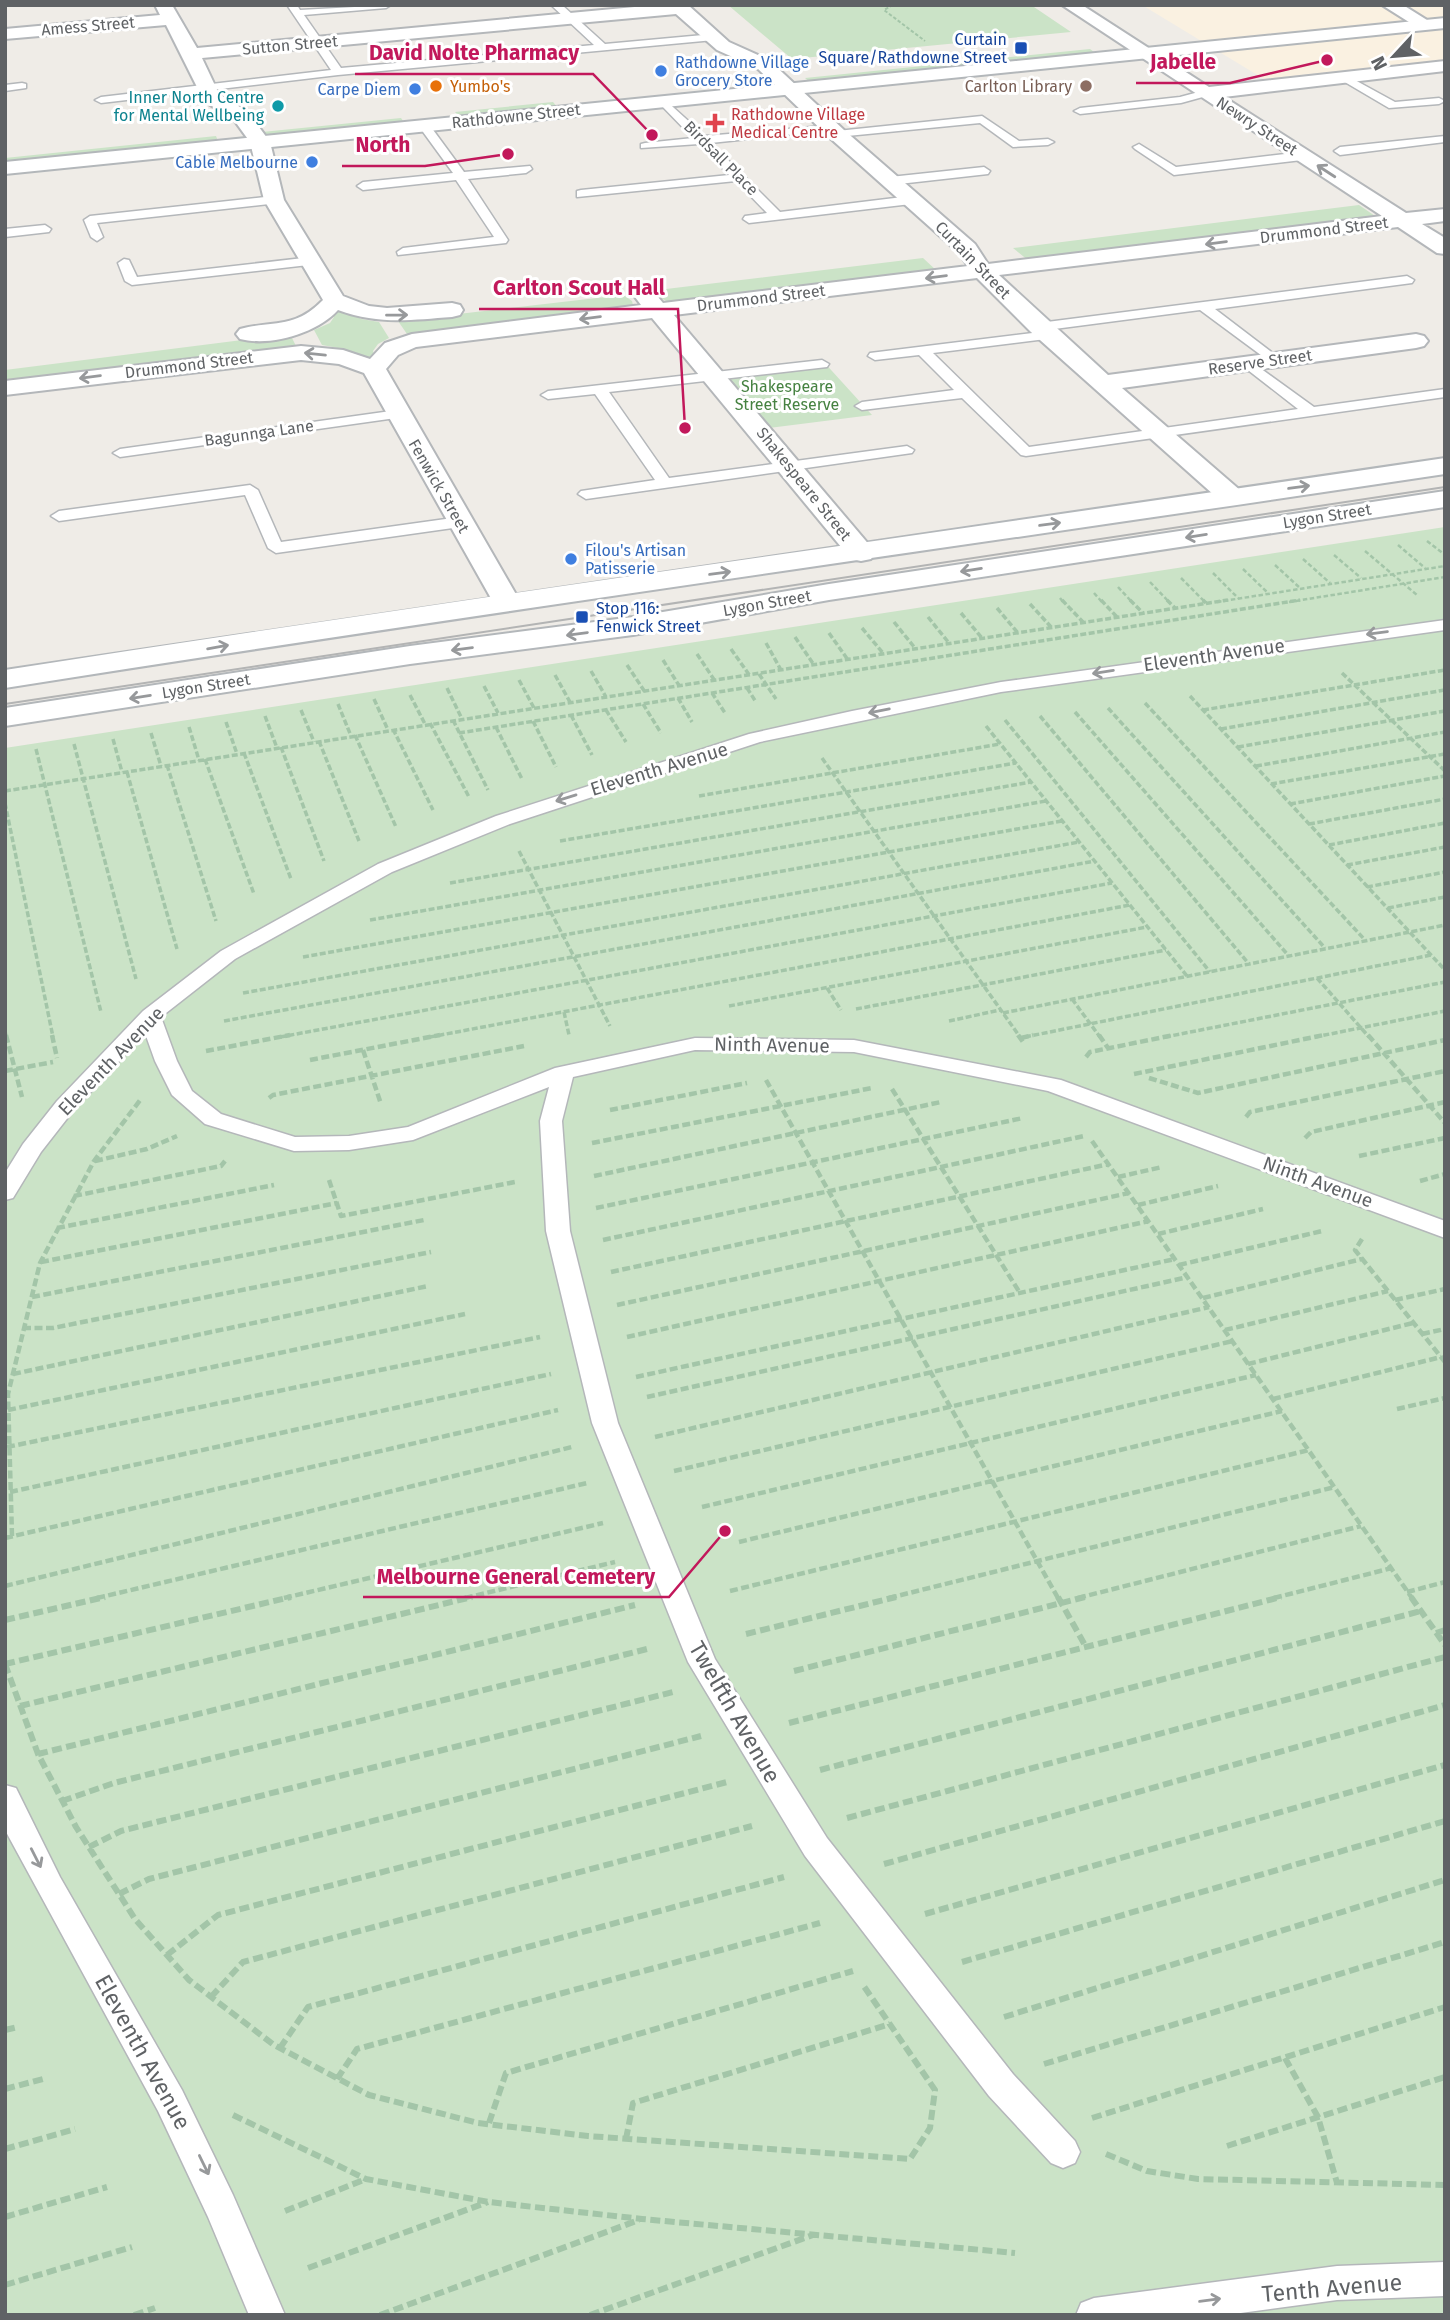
<svg xmlns="http://www.w3.org/2000/svg" width="1450" height="2320" font-family="'Fira Sans',sans-serif">
<style>
.commercial{fill:#faf1e1}
.green{fill:#cbe3c7}
.lines{fill:none;stroke-linecap:round;stroke-linejoin:round}
.lane-casing{stroke:#b4b7ba;stroke-width:3}
.street-casing{stroke:#b4b7ba;stroke-width:4}
.secondary-casing{stroke:#b3b7ba;stroke-width:4}
.path-far4{stroke:#a3c5a8;stroke-width:2;stroke-dasharray:3.5 2;stroke-linecap:butt}
.path-far3{stroke:#a3c5a8;stroke-width:2.5;stroke-dasharray:4.5 2.5;stroke-linecap:butt}
.path-far2{stroke:#a3c5a8;stroke-width:3.5;stroke-dasharray:6 2.5;stroke-linecap:butt}
.path-far1{stroke:#a3c5a8;stroke-width:4.5;stroke-dasharray:8 3.5;stroke-linecap:butt}
.path{stroke:#a3c5a8;stroke-width:6;stroke-dasharray:10 4.5;stroke-linecap:butt}
.lane{fill:#fff;fill-rule:evenodd}
.street{fill:#fff;fill-rule:evenodd}
.secondary{fill:#fff;fill-rule:evenodd}
.tram{stroke:#b3b4b4;stroke-width:2}
.oneway{stroke:#97999b}
.transit-dot{fill:#1a4fb4;stroke:#fff;stroke-width:2.5}
.shop-dot{fill:#3f7fe0;stroke:#fff;stroke-width:2.5}
.food-dot{fill:#e8710a;stroke:#fff;stroke-width:2.5}
.education-dot{fill:#8d6e63;stroke:#fff;stroke-width:2.5}
.culture-dot{fill:#0f9aa8;stroke:#fff;stroke-width:2.5}
.health-dot{fill:#e0444e;stroke:#fff;stroke-width:2.5}
.labels{text-anchor:middle;dominant-baseline:central;stroke-width:6;stroke-linejoin:round;paint-order:stroke}
.far-street-label{font-size:16px;fill:#5f6265;stroke:#fff}
.far-transit-label{font-size:16px;fill:#164399;stroke:#fff;text-anchor:end}
.far-shop-label{font-size:16px;fill:#366cbe;stroke:#fff;text-anchor:start}
.far-food-label{font-size:16px;fill:#c56008;stroke:#fff;text-anchor:start}
.far-education-label{font-size:16px;fill:#785e54;stroke:#fff;text-anchor:end}
.far-culture-label{font-size:16px;fill:#0d838f;stroke:#fff;text-anchor:end}
.far-health-label{font-size:16px;fill:#be3a42;stroke:#fff;text-anchor:start}
.far-park-label{font-size:16px;fill:#468241;stroke:#fff}
.street-label{font-size:19px;fill:#5f6265;stroke:#fff}
.near-street-label{font-size:23px;fill:#5f6265;stroke:#fff}
.leader{fill:none;stroke:#c2185b;stroke-width:2.5}
.callout-dot{fill:#c2185b;stroke:#fff;stroke-width:2.5}
.callout-label{font-size:21px;text-anchor:middle;font-weight:bold;fill:#c2185b;stroke:#fff;stroke-width:6;stroke-linejoin:round;paint-order:stroke}
</style>
<rect width="100%" height="100%" fill="#efece7"/>
<!-- commercial -->
<path class="commercial" d="M 1142,5 L 1445,5 L 1445,60 L 1264,79 Z"/>
<!-- green -->
<path class="green" d="M 728,5 L 1031,5 L 1071,32 L 792,59 Z
M 1090,49 L 1098,55 L 812,84 L 805,78 Z
M 553,102 L 559,109 L 461,119 L 455,112 Z
M 401,118 L 406,125 L 266,139 L 262,132 Z
M 216,136 L 219,144 L 5,165 L 5,158 Z
M 1359,205 L 1378,218 L 1029,261 L 1013,248 Z
M 923,258 L 937,271 L 676,302 L 668,302 L 659,297 L 660,292 L 666,289 Z
M 614,296 L 625,296 L 632,301 L 633,305 L 407,334 L 398,321 Z
M 346,308 L 361,319 L 379,322 L 389,338 L 378,344 L 373,351 L 376,359 L 361,361 C 351,349 337,348 322,345 L 314,330 L 330,323 L 334,317 L 331,310 Z
M 290,334 L 297,348 L 5,384 L 5,370 Z
M 822,360 L 872,415 L 769,428 L 723,373 Z
M 1445,527 L 1445,2315 L 5,2315 L 5,748 Z"/>
<g class="lines">
<!-- lane casing -->
<g class="lane-casing">
<path id="lane" d="M 287,5 L 297,5 L 300,10 L 391,5 L 386,8 L 304,15 L 341,68 L 594,45 L 551,5 L 562,5 L 605,44 L 714,34 L 719,37 L 714,40 L 338,75 L 101,103 L 95,100 L 101,97 L 331,70 Z
M 1342,73 L 1395,102 L 1439,98 L 1445,101 L 1439,104 L 1389,108 L 1338,78 L 1337,76 Z
M 22,83 L 26,84 L 26,88 L 5,91 L 5,85 Z
M 1206,90 L 1210,91 L 1210,95 L 1181,103 L 1080,114 L 1074,111 L 1080,108 L 1180,97 Z
M 663,98 L 705,136 L 835,125 L 835,129 L 831,130 L 711,143 L 780,212 L 911,196 L 917,200 L 911,204 L 749,223 L 743,219 L 745,216 L 767,213 L 736,181 L 577,197 L 577,191 L 581,190 L 729,175 L 699,144 L 641,148 L 641,144 L 645,143 L 693,138 L 659,103 L 657,101 Z
M 982,116 L 1019,141 L 1048,139 L 1054,142 L 1048,145 L 1013,147 L 980,123 L 837,137 L 831,134 L 837,131 Z
M 420,123 L 428,123 L 464,172 L 530,166 L 532,169 L 526,173 L 468,179 L 508,240 L 506,243 L 398,255 L 397,252 L 403,248 L 494,237 L 456,180 L 363,190 L 357,186 L 363,182 L 453,173 L 418,125 Z
M 1445,136 L 1445,142 L 1340,155 L 1334,151 L 1340,147 Z
M 1139,144 L 1176,167 L 1302,152 L 1308,156 L 1302,160 L 1174,175 L 1135,149 L 1133,147 Z
M 984,167 L 990,171 L 988,174 L 890,185 L 884,181 L 890,177 Z
M 274,196 L 278,197 L 278,203 L 97,223 L 103,237 L 97,241 L 91,237 L 84,220 L 90,216 Z
M 45,225 L 51,229 L 49,232 L 5,237 L 5,229 Z
M 312,257 L 318,261 L 317,264 L 132,285 L 125,281 L 118,263 L 124,259 L 129,260 L 137,277 Z
M 1407,276 L 1414,280 L 1412,283 L 1215,309 L 1278,357 L 1280,360 L 1273,364 L 1200,310 L 1039,331 L 1032,327 L 1039,323 Z
M 1049,331 L 1056,335 L 1054,338 L 933,353 L 1029,447 L 1298,409 L 1244,367 L 1244,361 L 1249,360 L 1314,407 L 1445,389 L 1445,397 L 1026,456 L 1021,455 L 962,398 L 862,410 L 855,406 L 862,402 L 954,390 L 919,355 L 875,360 L 868,356 L 870,353 Z
M 822,360 L 829,364 L 827,367 L 609,392 L 669,478 L 907,446 L 914,450 L 912,453 L 586,499 L 578,494 L 581,491 L 655,480 L 595,394 L 548,399 L 541,395 L 548,391 Z
M 398,410 L 405,414 L 403,417 L 120,457 L 113,453 L 120,449 Z
M 250,485 L 258,490 L 281,542 L 460,517 L 468,522 L 460,527 L 276,553 L 268,548 L 245,495 L 59,521 L 51,516 L 59,511 Z
M 1445,620 L 1445,630 L 1001,692 L 760,742 L 510,824 L 392,872 L 235,959 L 161,1017 L 177,1061 L 192,1091 L 221,1114 L 295,1137 L 349,1136 L 408,1127 L 555,1068 L 695,1038 L 854,1040 L 1061,1080 L 1445,1221 L 1445,1238 L 1048,1091 L 854,1052 L 695,1050 L 573,1077 L 562,1121 L 570,1231 L 618,1423 L 715,1659 L 827,1838 L 1013,2074 L 1075,2141 L 1080,2152 L 1075,2163 L 1063,2168 L 1051,2163 L 989,2096 L 805,1856 L 688,1662 L 592,1423 L 546,1231 L 540,1121 L 549,1087 L 413,1140 L 349,1150 L 294,1151 L 205,1124 L 172,1095 L 155,1061 L 145,1033 L 73,1111 L 41,1152 L 13,1198 L 5,1200 L 5,1173 L 23,1144 L 57,1101 L 143,1011 L 221,951 L 378,864 L 496,816 L 749,734 L 852,711 L 1001,682 Z
M 5,1785 L 16,1788 L 60,1877 L 182,2090 L 233,2195 L 285,2315 L 249,2315 L 208,2217 L 158,2111 L 5,1830 Z
M 1445,2262 L 1445,2296 L 1337,2300 L 1226,2315 L 1076,2315 L 1081,2303 L 1094,2298 L 1337,2266 Z"/>
</g>
<!-- street casing -->
<g class="street-casing">
<path id="street" d="M 155,5 L 172,5 L 197,48 L 656,5 L 688,5 L 729,42 L 769,60 L 844,130 L 975,244 L 988,264 L 1382,216 L 1062,5 L 1082,5 L 1209,87 L 1445,61 L 1445,71 L 1224,97 L 1406,213 L 1445,209 L 1445,221 L 1422,224 L 1445,238 L 1445,254 L 1437,253 L 1398,227 L 999,275 L 1108,375 L 1416,334 L 1424,336 L 1428,341 L 1424,346 L 1416,348 L 1122,388 L 1241,491 L 1245,497 L 1241,503 L 1232,505 L 1223,503 L 1031,332 L 977,278 L 674,315 L 871,547 L 875,553 L 871,559 L 861,561 L 851,559 L 652,318 L 416,347 L 398,355 L 386,369 L 521,603 L 517,609 L 507,611 L 497,609 L 364,373 L 339,364 L 301,360 L 5,395 L 5,381 L 301,346 L 343,350 L 370,359 L 385,343 L 412,334 L 641,305 L 635,297 L 638,292 C 651,289 655,293 663,303 L 968,266 L 959,253 L 830,138 L 757,68 L 717,50 L 676,14 L 202,58 L 219,94 L 248,112 L 270,142 L 284,200 L 343,296 L 369,306 L 387,308 L 452,303 L 460,305 L 463,310 L 460,315 L 452,317 C 410,320 379,325 338,310 C 317,333 271,347 240,339 L 236,334 L 240,329 C 275,320 295,329 323,300 L 264,200 L 250,142 L 234,120 L 204,101 L 166,25 L 5,39 L 5,29 L 160,15 Z
M 1382,5 L 1403,5 L 1435,25 L 1432,29 L 1420,29 Z"/>
</g>
<!-- secondary casing -->
<g class="secondary-casing">
<path id="secondary" d="M 1445,18 L 1445,28 L 5,174 L 5,162 Z
M 1445,458 L 1445,474 C 965,546 484,612 5,688 L 5,670 C 484,595 965,529 1445,458 Z
M 1445,491 L 1445,507 L 829,600 L 633,635 L 410,664 L 5,726 L 5,708 L 410,646 L 633,617 L 829,584 Z"/>
</g>
<!-- path-far4 -->
<path class="path-far4" d="M 893,5 L 884,10 L 925,41"/>
<!-- path-far3 -->
<path class="path-far3" d="M 1427,541 L 1445,555
M 1398,545 L 1425,568
M 1365,551 L 1417,595
M 1334,555 L 1361,578
M 1303,559 L 1330,583
M 1275,565 L 1300,588
M 1243,569 L 1268,593
M 1213,573 L 1238,598
M 1181,578 L 1205,602
M 1150,582 L 1169,602
M 1118,587 L 1132,602
M 1094,593 L 1102,602
M 1060,598 L 1063,602
M 1217,602 L 1445,566
M 1289,602 L 1445,577"/>
<!-- path-far2 -->
<path class="path-far2" d="M 1062,600 L 1083,622
M 1101,600 L 1117,617
M 1130,600 L 1143,613
M 1167,600 L 1175,608
M 1203,600 L 1206,603
M 1030,604 L 1052,628
M 997,608 L 1018,633
M 961,613 L 982,638
M 928,617 L 949,643
M 894,622 L 915,648
M 862,628 L 883,653
M 829,633 L 848,660
M 795,637 L 814,665
M 766,643 L 781,670
M 731,649 L 750,676
M 697,654 L 715,681
M 663,660 L 680,687
M 627,665 L 645,692
M 591,671 L 606,697
M 1342,673 L 1445,771
M 759,674 L 776,699
M 555,675 L 570,702
M 519,680 L 534,708
M 484,686 L 498,713
M 447,688 L 462,719
M 747,688 L 756,702
M 712,693 L 725,713
M 410,695 L 425,724
M 1190,696 L 1445,970
M 678,698 L 692,722
M 374,699 L 388,730
M 1145,703 L 1365,940
M 338,704 L 351,736
M 643,704 L 661,733
M 1108,708 L 1325,948
M 301,710 L 314,742
M 606,710 L 626,742
M 1203,710 L 1445,670
M 1075,712 L 1288,955
M 571,715 L 592,755
M 265,716 L 277,748
M 1040,716 L 1249,964
M 453,720 L 488,790
M 1005,720 L 1210,972
M 533,721 L 556,767
M 226,722 L 237,754
M 430,723 L 469,797
M 986,726 L 1187,976
M 189,727 L 199,760
M 496,727 L 522,779
M 393,729 L 433,810
M 1221,729 L 1445,690
M 151,733 L 161,766
M 459,733 L 1300,600
M 355,735 L 396,827
M 113,739 L 122,772
M 319,741 L 359,841
M 74,744 L 136,979
M 281,747 L 324,861
M 1238,747 L 1445,711
M 36,749 L 101,1012
M 244,753 L 291,879
M 822,758 L 1020,1037
M 205,759 L 254,894
M 167,765 L 216,921
M 1256,766 L 1445,732
M 127,772 L 177,949
M 1271,784 L 1445,754
M 5,791 L 1228,600
M 699,796 L 1000,744
M 5,803 L 53,1037
M 1290,804 L 1445,776
M 1309,824 L 1445,799
M 560,841 L 1016,763
M 1329,845 L 1445,823
M 519,851 L 610,1026
M 1347,865 L 1445,847
M 450,883 L 1031,782
M 1367,887 L 1445,872
M 1388,908 L 1445,897
M 370,920 L 1046,801
M 303,957 L 1062,821
M 1317,978 L 1369,1037
M 827,988 L 841,1010
M 243,993 L 1079,842
M 1072,999 L 1100,1037
M 729,1006 L 1147,927
M 856,1009 L 1166,950
M 564,1012 L 569,1035
M 1003,1013 L 1445,925
M 224,1021 L 1095,861
M 949,1021 L 1000,1010
M 5,1030 L 6,1037
M 280,1037 L 1112,883
M 430,1037 L 1130,905
M 1025,1037 L 1431,955
M 1165,1037 L 1445,982
M 1315,1037 L 1445,1011"/>
<!-- path-far1 -->
<path class="path-far1" d="M 6,1035 L 22,1097
M 52,1035 L 57,1058
M 1018,1035 L 1023,1042
M 1099,1035 L 1108,1048
M 1368,1035 L 1445,1123
M 1021,1038 L 1033,1035
M 363,1050 L 381,1104
M 206,1051 L 290,1035
M 1086,1057 L 1090,1052 L 1174,1035
M 310,1060 L 440,1035
M 5,1071 L 53,1062
M 1134,1074 L 1324,1035
M 1149,1078 L 1198,1093 L 1445,1040
M 766,1080 L 1058,1598
M 892,1089 L 1020,1293
M 269,1098 L 273,1095 L 524,1046
M 610,1110 L 747,1083
M 1246,1117 L 1250,1112 L 1445,1071
M 1305,1138 L 1311,1132 L 1445,1102
M 1092,1141 L 1412,1598
M 592,1143 L 872,1088
M 1359,1156 L 1445,1138
M 95,1161 L 147,1149 L 177,1136
M 594,1176 L 941,1102
M 1118,1177 L 1162,1167
M 329,1180 L 341,1216 L 515,1182
M 1420,1181 L 1445,1174
M 74,1196 L 221,1166 L 225,1161
M 1138,1205 L 1218,1186
M 596,1208 L 1023,1118
M 57,1228 L 274,1185
M 1158,1234 L 1263,1209
M 1362,1239 L 1355,1250 L 1445,1362
M 603,1240 L 1084,1136
M 41,1262 L 337,1203
M 1179,1265 L 1322,1231
M 611,1272 L 1109,1164
M 32,1297 L 424,1220
M 1203,1298 L 1362,1259
M 1395,1300 L 1445,1289
M 617,1305 L 1129,1193
M 23,1328 L 53,1328 L 431,1252
M 1225,1330 L 1388,1291
M 1422,1334 L 1445,1329
M 627,1337 L 1149,1221
M 1248,1364 L 1413,1323
M 13,1374 L 428,1286
M 636,1377 L 1175,1259
M 647,1397 L 1188,1277
M 1273,1399 L 1441,1357
M 1397,1409 L 1445,1398
M 8,1410 L 465,1314
M 655,1437 L 1209,1307
M 7,1447 L 540,1337
M 674,1471 L 1233,1341
M 10,1492 L 551,1374
M 702,1507 L 1256,1375
M 12,1536 L 8,1394 L 40,1263 L 94,1161 L 141,1099
M 5,1538 L 558,1410
M 739,1542 L 1282,1411
M 5,1586 L 572,1447
M 730,1591 L 1309,1450
M 1407,1592 L 1445,1582
M 97,1598 L 587,1483
M 284,1598 L 603,1523
M 465,1598 L 615,1562
M 889,1598 L 1335,1487
M 1078,1598 L 1361,1526
M 1274,1598 L 1392,1568"/>
<!-- path -->
<path class="path" d="M 1058,1597 L 1086,1647
M 1411,1597 L 1445,1645
M 5,1620 L 105,1597
M 1436,1633 L 1445,1630
M 746,1634 L 896,1597
M 5,1664 L 38,1754 L 76,1827 L 135,1919 L 189,1980 L 274,2045 L 369,2095 L 478,2123 L 588,2136 L 910,2159 L 930,2128 L 935,2090 L 863,1985
M 5,1664 L 291,1597
M 794,1671 L 1085,1597
M 20,1706 L 472,1597
M 789,1723 L 1281,1597
M 38,1754 L 635,1605
M 820,1770 L 1421,1611
M 62,1801 L 114,1783 L 651,1648
M 847,1818 L 1445,1657
M 89,1847 L 121,1831 L 673,1692
M 884,1864 L 1445,1705
M 119,1894 L 149,1879 L 701,1736
M 925,1914 L 1445,1765
M 167,1955 L 218,1915 L 727,1782
M 962,1962 L 1445,1821
M 211,1997 L 243,1962 L 752,1826
M 1004,2017 L 1445,1880
M 5,2030 L 18,2027
M 280,2048 L 308,2007 L 784,1877
M 1285,2058 L 1318,2117 L 1337,2183
M 1044,2064 L 1445,1942
M 337,2079 L 357,2049 L 820,1923
M 5,2089 L 43,2079
M 233,2115 L 366,2179 L 489,2202 L 642,2219 L 1015,2253
M 1092,2118 L 1445,2007
M 489,2123 L 506,2073 L 853,1971
M 626,2139 L 633,2103 L 890,2024
M 1227,2146 L 1445,2077
M 5,2149 L 75,2129
M 1106,2154 L 1147,2171 L 1198,2179 L 1445,2185
M 285,2211 L 366,2179
M 5,2217 L 107,2187
M 308,2268 L 488,2202
M 5,2285 L 132,2247
M 134,2315 L 155,2308
M 380,2315 L 639,2220
M 590,2315 L 813,2235"/>
<!-- lane -->
<use href="#lane" class="lane"/>
<!-- street -->
<use href="#street" class="street"/>
<!-- secondary -->
<use href="#secondary" class="secondary"/>
<!-- tram -->
<path class="tram" d="M 5,704 L 1445,487"/>
</g>
<!-- one-way arrows -->
<defs><path id="oneway-shaft" d="M-6 0H5M1.5-3L5.5 0L1.5 3" fill="none" stroke-width="1.6" stroke-linecap="round" stroke-linejoin="round" transform="scale(1.75)"/></defs>
<g class="oneway">
<use href="#oneway-shaft" transform="translate(1326 171) rotate(-147)"/>
<use href="#oneway-shaft" transform="translate(1216 243) rotate(173)"/>
<use href="#oneway-shaft" transform="translate(936 277) rotate(173)"/>
<use href="#oneway-shaft" transform="translate(397 315) rotate(-1)"/>
<use href="#oneway-shaft" transform="translate(590 318) rotate(173)"/>
<use href="#oneway-shaft" transform="translate(315 354) rotate(-174)"/>
<use href="#oneway-shaft" transform="translate(90 377) rotate(173)"/>
<use href="#oneway-shaft" transform="translate(1299 487) rotate(-8)"/>
<use href="#oneway-shaft" transform="translate(1050 524) rotate(-8)"/>
<use href="#oneway-shaft" transform="translate(1196 536) rotate(171)"/>
<use href="#oneway-shaft" transform="translate(971 570) rotate(171)"/>
<use href="#oneway-shaft" transform="translate(720 573) rotate(-8)"/>
<use href="#oneway-shaft" transform="translate(1377 633) rotate(173)"/>
<use href="#oneway-shaft" transform="translate(577 634) rotate(172)"/>
<use href="#oneway-shaft" transform="translate(218 647) rotate(-10)"/>
<use href="#oneway-shaft" transform="translate(462 649) rotate(173)"/>
<use href="#oneway-shaft" transform="translate(1103 672) rotate(171)"/>
<use href="#oneway-shaft" transform="translate(140 697) rotate(171)"/>
<use href="#oneway-shaft" transform="translate(879 711) rotate(169)"/>
<use href="#oneway-shaft" transform="translate(566 798) rotate(163)"/>
<use href="#oneway-shaft" transform="translate(36 1858) rotate(63)"/>
<use href="#oneway-shaft" transform="translate(204 2165) rotate(64)"/>
<use href="#oneway-shaft" transform="translate(1210 2300) rotate(-8)"/>
</g>
<!-- markers -->
<g class="transit-dot">
<rect x="1014" y="41" width="14" height="14" rx="3.5"/>
<rect x="575" y="610" width="14" height="14" rx="3.5"/>
</g>
<g class="shop-dot">
<circle cx="661" cy="71" r="7"/>
<circle cx="415" cy="89" r="7"/>
<circle cx="312" cy="162" r="7"/>
<circle cx="571" cy="559" r="7"/>
</g>
<circle class="food-dot" cx="436" cy="86" r="7"/>
<circle class="education-dot" cx="1086" cy="86" r="7"/>
<circle class="culture-dot" cx="278" cy="106" r="7"/>
<path class="health-dot" d="M711.5 112.5h7v7h7v7h-7v7h-7v-7h-7v-7h7z"/>
<g class="labels">
<!-- far-street labels -->
<g class="far-street-label">
<text transform="translate(88 26) rotate(-5)">Amess Street</text>
<text transform="translate(290 45) rotate(-5)">Sutton Street</text>
<text transform="translate(516 116) rotate(-6)">Rathdowne Street</text>
<text transform="translate(1257 126) rotate(33)">Newry Street</text>
<text transform="translate(721 158) rotate(45)">Birdsall Place</text>
<text transform="translate(1324 230) rotate(-7)">Drummond Street</text>
<text transform="translate(973 260) rotate(46)">Curtain Street</text>
<text transform="translate(761 298) rotate(-7)">Drummond Street</text>
<text transform="translate(1260 362) rotate(-8)">Reserve Street</text>
<text transform="translate(189 365) rotate(-7)">Drummond Street</text>
<text transform="translate(259 433) rotate(-8)">Bagunnga Lane</text>
<text transform="translate(804 484) rotate(51)">Shakespeare Street</text>
<text transform="translate(439 486) rotate(60)">Fenwick Street</text>
<text transform="translate(1327 516) rotate(-9)">Lygon Street</text>
<text transform="translate(767 603) rotate(-10)">Lygon Street</text>
<text transform="translate(206 686) rotate(-9)">Lygon Street</text>
</g>
<!-- far-transit labels -->
<g class="far-transit-label">
<text x="1007" y="39">Curtain<tspan x="1007" dy="18">Square/Rathdowne Street</tspan></text>
<text x="596" y="608" text-anchor="start">Stop 116:<tspan x="596" dy="18">Fenwick Street</tspan></text>
</g>
<!-- far-shop labels -->
<g class="far-shop-label">
<text x="675" y="62">Rathdowne Village<tspan x="675" dy="18">Grocery Store</tspan></text>
<text x="401" y="89" text-anchor="end">Carpe Diem</text>
<text x="298" y="162" text-anchor="end">Cable Melbourne</text>
<text x="585" y="550">Filou's Artisan<tspan x="585" dy="18">Patisserie</tspan></text>
</g>
<!-- far-food labels -->
<g class="far-food-label">
<text x="450" y="86">Yumbo's</text>
</g>
<!-- far-education labels -->
<g class="far-education-label">
<text x="1072" y="86">Carlton Library</text>
</g>
<!-- far-culture labels -->
<g class="far-culture-label">
<text x="264" y="97">Inner North Centre<tspan x="264" dy="18">for Mental Wellbeing</tspan></text>
</g>
<!-- far-health labels -->
<g class="far-health-label">
<text x="731" y="114">Rathdowne Village<tspan x="731" dy="18">Medical Centre</tspan></text>
</g>
<!-- far-park labels -->
<g class="far-park-label">
<text x="787" y="386">Shakespeare<tspan x="787" dy="18">Street Reserve</tspan></text>
</g>
<!-- street labels -->
<g class="street-label">
<text transform="translate(1214 655) rotate(-8)">Eleventh Avenue</text>
<text transform="translate(659 769) rotate(-17)">Eleventh Avenue</text>
<text transform="translate(772 1045) rotate(1)">Ninth Avenue</text>
<text transform="translate(111 1061) rotate(-46)">Eleventh Avenue</text>
<text transform="translate(1318 1182) rotate(20)">Ninth Avenue</text>
</g>
<!-- near-street labels -->
<g class="near-street-label">
<text transform="translate(735 1712) rotate(60)">Twelfth Avenue</text>
<text transform="translate(143 2052) rotate(61)">Eleventh Avenue</text>
<text transform="translate(1332 2288) rotate(-5)">Tenth Avenue</text>
</g>
</g>
<!-- callouts -->
<path class="leader" d="M652 135L593 74H355M1327 60L1230 83H1136M508 154L425 166H342M685 428L678 309H479M725 1531L669 1597H363"/>
<g class="callout-dot">
<circle cx="652" cy="135" r="7"/>
<circle cx="1327" cy="60" r="7"/>
<circle cx="508" cy="154" r="7"/>
<circle cx="685" cy="428" r="7"/>
<circle cx="725" cy="1531" r="7"/>
</g>
<g class="callout-label">
<text x="474" y="60">David Nolte Pharmacy</text>
<text x="1183" y="69">Jabelle</text>
<text x="383" y="152">North</text>
<text x="579" y="295">Carlton Scout Hall</text>
<text x="516" y="1584">Melbourne General Cemetery</text>
</g>
<!-- border -->
<rect width="1450" height="2320" fill="none" stroke="#5f6265" stroke-width="14"/>
<!-- north arrow -->
<g transform="translate(1394 56) rotate(244)" stroke="#ffffff" stroke-width="5" paint-order="stroke">
<path d="M0-5L12 26L0 18L-12 26Z" fill="#5f6265"/>
<text y="-10" font-size="19" font-weight="bold" text-anchor="middle" fill="#5f6265">N</text>
</g>
</svg>
